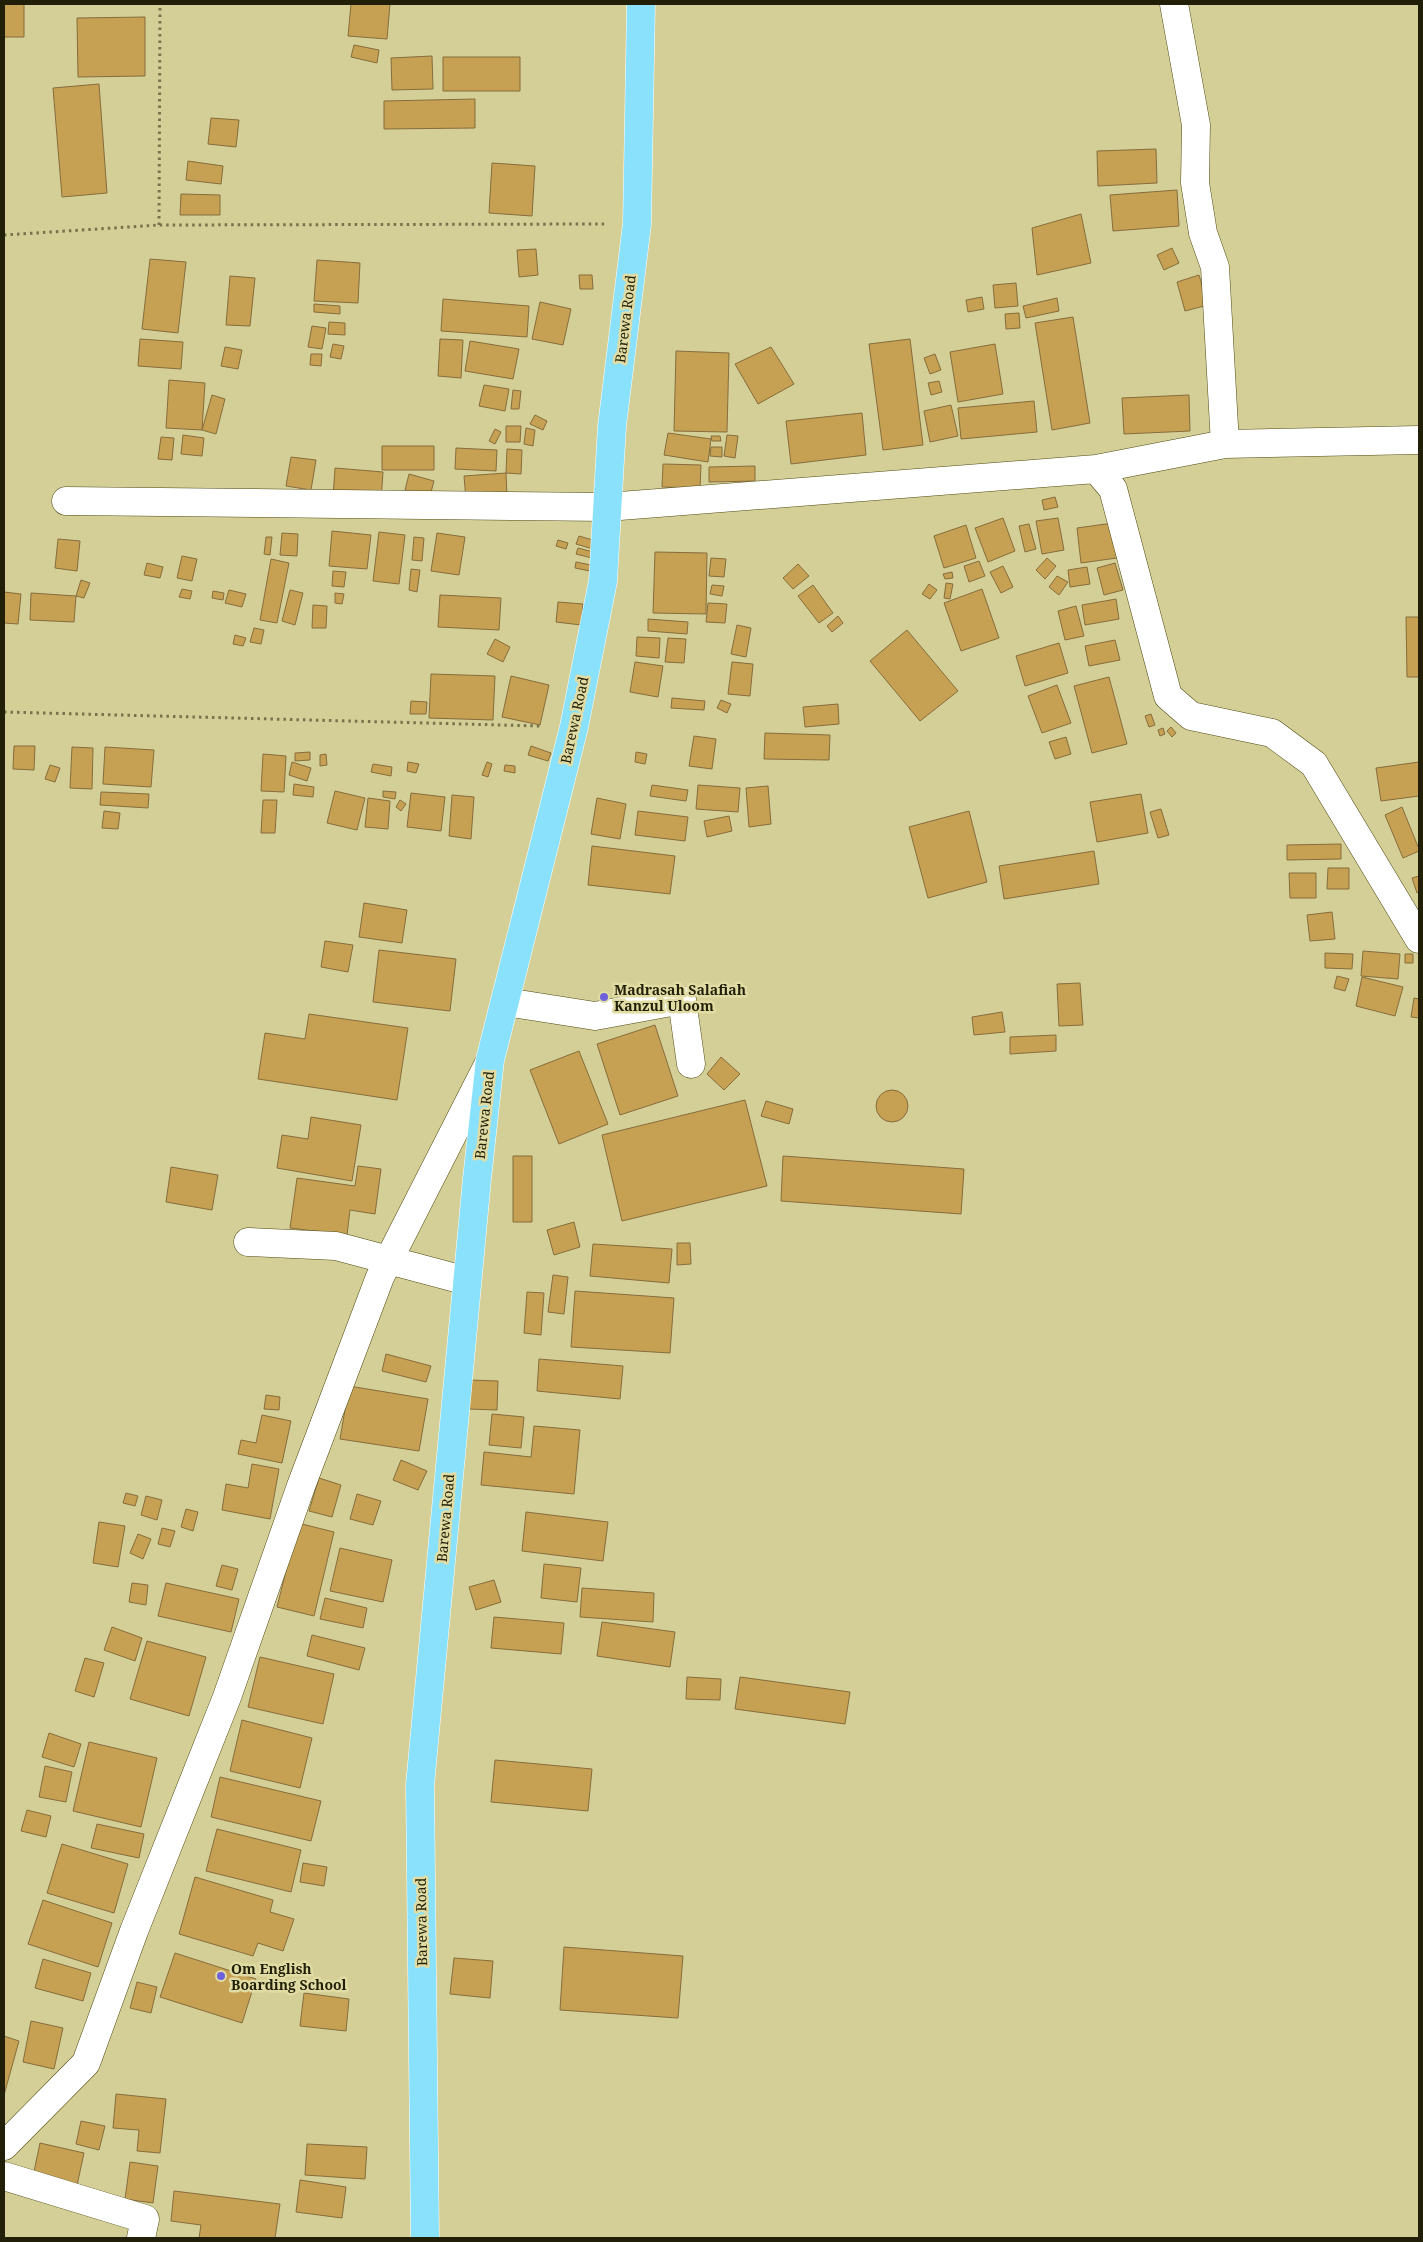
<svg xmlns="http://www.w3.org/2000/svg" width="1423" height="2242" font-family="'Noto Serif',serif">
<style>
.building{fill:#c6a053;stroke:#866d3b}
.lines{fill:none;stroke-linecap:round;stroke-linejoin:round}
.minor-casing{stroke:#504a12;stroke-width:29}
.major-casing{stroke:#fff;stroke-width:29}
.path{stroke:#77734c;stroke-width:3;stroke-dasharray:2.5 4;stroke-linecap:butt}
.minor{stroke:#fff;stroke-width:28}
.major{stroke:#8ae1fb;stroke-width:28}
.poi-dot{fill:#6c61db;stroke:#e1dca3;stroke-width:2}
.labels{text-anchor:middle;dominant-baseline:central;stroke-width:5;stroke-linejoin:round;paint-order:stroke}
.street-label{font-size:14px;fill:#211f08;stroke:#e1dca3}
.poi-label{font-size:14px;font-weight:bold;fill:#211f08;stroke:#e1dca3;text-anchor:start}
</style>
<rect width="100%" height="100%" fill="#d4cf96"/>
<!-- building -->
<path class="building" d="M 4,4 L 24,4 L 24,37 L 4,37 Z
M 351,4 L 390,4 L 387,39 L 348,36 Z
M 145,17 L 145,76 L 78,77 L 77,18 Z
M 354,45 L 379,50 L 377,63 L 351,57 Z
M 432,56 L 433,89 L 392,90 L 391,58 Z
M 443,57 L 520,57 L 520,91 L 443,91 Z
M 99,84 L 107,193 L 62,197 L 53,88 Z
M 475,99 L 475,128 L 384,129 L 384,101 Z
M 211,118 L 239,120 L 236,147 L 208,144 Z
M 1156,149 L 1157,183 L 1098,186 L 1097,151 Z
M 188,161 L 223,166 L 221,184 L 186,180 Z
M 492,163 L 535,166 L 532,216 L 489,213 Z
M 1177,190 L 1179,226 L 1113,231 L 1110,195 Z
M 181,194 L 220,195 L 220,215 L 180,215 Z
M 1081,214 L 1091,263 L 1037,275 L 1032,228 Z
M 1172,248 L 1179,263 L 1164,270 L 1157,255 Z
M 536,249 L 538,275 L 519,277 L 517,250 Z
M 150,259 L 186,262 L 178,333 L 142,329 Z
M 317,260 L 360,263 L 358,303 L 314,301 Z
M 579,275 L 592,275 L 593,289 L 580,289 Z
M 1199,275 L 1208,305 L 1185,311 L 1177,282 Z
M 230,276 L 255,278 L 250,326 L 226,325 Z
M 1016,283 L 1018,306 L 995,308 L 993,285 Z
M 982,297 L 984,309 L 968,312 L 966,300 Z
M 1057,298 L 1059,311 L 1026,318 L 1023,306 Z
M 443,299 L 529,306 L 527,337 L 441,331 Z
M 540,302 L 571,309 L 563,345 L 532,339 Z
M 314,304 L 340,306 L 340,314 L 314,312 Z
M 1019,313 L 1020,328 L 1006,329 L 1005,314 Z
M 1073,317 L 1090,423 L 1052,430 L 1035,323 Z
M 329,322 L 345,323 L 345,335 L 328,334 Z
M 312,326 L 326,328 L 322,349 L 308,347 Z
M 140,339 L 183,342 L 181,369 L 138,366 Z
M 440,339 L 463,340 L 461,378 L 438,376 Z
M 910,339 L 923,445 L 883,450 L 869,344 Z
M 470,341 L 519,349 L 513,379 L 465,371 Z
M 333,344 L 344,346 L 341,359 L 330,357 Z
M 995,344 L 1003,394 L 958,402 L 950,352 Z
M 225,347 L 242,350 L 238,369 L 221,366 Z
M 771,347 L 794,384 L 758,404 L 735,364 Z
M 676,351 L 729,353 L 727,432 L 674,431 Z
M 311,354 L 322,354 L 321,366 L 310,365 Z
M 935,354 L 941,370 L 930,374 L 924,358 Z
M 169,380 L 205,383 L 202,430 L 166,428 Z
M 939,381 L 942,392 L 931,395 L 928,383 Z
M 484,385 L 509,389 L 505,411 L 479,406 Z
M 513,390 L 521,391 L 519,409 L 511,409 Z
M 212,395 L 225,399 L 216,434 L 202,430 Z
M 1189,395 L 1190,431 L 1124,434 L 1122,398 Z
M 1034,401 L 1037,432 L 961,439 L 958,408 Z
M 951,405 L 958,436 L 930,442 L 924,411 Z
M 862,413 L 866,455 L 791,464 L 786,421 Z
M 535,415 L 547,421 L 543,430 L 530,424 Z
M 506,426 L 521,426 L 520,442 L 506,442 Z
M 526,428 L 535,430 L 533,446 L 524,444 Z
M 495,429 L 501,432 L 495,444 L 489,441 Z
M 668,433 L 711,439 L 708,462 L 664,455 Z
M 183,435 L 204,438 L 202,456 L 181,454 Z
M 727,435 L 738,436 L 735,458 L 724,456 Z
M 711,436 L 720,436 L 721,441 L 712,441 Z
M 161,437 L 174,438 L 172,460 L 158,459 Z
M 382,446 L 434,446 L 434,470 L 382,470 Z
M 711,447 L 722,447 L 722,457 L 710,456 Z
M 456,448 L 497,450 L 496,471 L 455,469 Z
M 507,449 L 522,450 L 521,474 L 506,473 Z
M 291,457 L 316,460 L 311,490 L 286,486 Z
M 663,464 L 701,465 L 700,488 L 662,487 Z
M 755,466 L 755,481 L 709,482 L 709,467 Z
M 335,468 L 383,472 L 381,501 L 333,497 Z
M 506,473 L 507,497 L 466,500 L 464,476 Z
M 409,474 L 434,481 L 430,496 L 405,490 Z
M 1055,497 L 1058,507 L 1044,510 L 1042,500 Z
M 1003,518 L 1015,551 L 988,562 L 975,528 Z
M 1058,518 L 1064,550 L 1042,554 L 1036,521 Z
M 1113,523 L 1117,558 L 1081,563 L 1077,528 Z
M 1029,524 L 1036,549 L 1025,552 L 1019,526 Z
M 966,525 L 976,558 L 944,568 L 934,536 Z
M 332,531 L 371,535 L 367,569 L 329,566 Z
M 379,532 L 405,535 L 399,584 L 373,581 Z
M 282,533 L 298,534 L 297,556 L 280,555 Z
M 437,533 L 465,537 L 459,575 L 431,571 Z
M 579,536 L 596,541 L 593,549 L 576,544 Z
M 266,537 L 272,537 L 270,555 L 264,554 Z
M 414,537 L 424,538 L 422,561 L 412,560 Z
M 58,539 L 80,541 L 77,571 L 55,568 Z
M 558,540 L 568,543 L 566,549 L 556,546 Z
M 578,548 L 597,553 L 596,559 L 576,554 Z
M 655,552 L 707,553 L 706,614 L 653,613 Z
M 182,556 L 197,559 L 192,581 L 177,578 Z
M 711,558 L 726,559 L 724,577 L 709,576 Z
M 1047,558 L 1056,566 L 1045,579 L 1036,570 Z
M 271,559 L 289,563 L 277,623 L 260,620 Z
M 979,561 L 985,576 L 969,582 L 964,566 Z
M 576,562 L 591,565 L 590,571 L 575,568 Z
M 147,563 L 163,567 L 160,578 L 144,575 Z
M 1115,563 L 1123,590 L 1104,595 L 1097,568 Z
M 798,564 L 809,576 L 793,589 L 783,578 Z
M 1003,566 L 1013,587 L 1001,593 L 990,572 Z
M 1087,567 L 1090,584 L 1070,587 L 1068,570 Z
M 411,569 L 420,570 L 417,592 L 409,590 Z
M 333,571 L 346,572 L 344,587 L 332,586 Z
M 952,572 L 953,578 L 945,579 L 943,574 Z
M 1057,576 L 1068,582 L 1059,595 L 1049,587 Z
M 81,580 L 90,583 L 84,598 L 76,596 Z
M 946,583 L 953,584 L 950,599 L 944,598 Z
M 929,584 L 937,590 L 930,599 L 922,594 Z
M 712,585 L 724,586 L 722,596 L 710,594 Z
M 813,585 L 833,613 L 819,623 L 798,596 Z
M 182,589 L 192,591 L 190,599 L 179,597 Z
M 982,589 L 999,638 L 961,651 L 944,603 Z
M 229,590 L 246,594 L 242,607 L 225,603 Z
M 290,590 L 303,593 L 295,625 L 282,621 Z
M 213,591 L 224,593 L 223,600 L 212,598 Z
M 4,592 L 21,594 L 18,624 L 4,623 Z
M 31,593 L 76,596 L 74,622 L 30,620 Z
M 335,593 L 344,594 L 342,604 L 335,603 Z
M 440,595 L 501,598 L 499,630 L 438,627 Z
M 1116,599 L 1119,619 L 1085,625 L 1082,605 Z
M 558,602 L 583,604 L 581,625 L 556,622 Z
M 708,603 L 727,604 L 725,623 L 706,622 Z
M 313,605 L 327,606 L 326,628 L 312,628 Z
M 1076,606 L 1084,636 L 1065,640 L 1058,611 Z
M 838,616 L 843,623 L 832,632 L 827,626 Z
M 1406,617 L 1419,617 L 1419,677 L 1407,677 Z
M 648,619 L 688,622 L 687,634 L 648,631 Z
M 737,625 L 751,628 L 746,657 L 731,654 Z
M 254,628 L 264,630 L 261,644 L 250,642 Z
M 907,630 L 958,691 L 920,721 L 870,661 Z
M 235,635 L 246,638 L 243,646 L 233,644 Z
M 637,637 L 660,638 L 659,658 L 636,656 Z
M 668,638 L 686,639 L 684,663 L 665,662 Z
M 495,639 L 510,647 L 503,662 L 487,654 Z
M 1115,640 L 1120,660 L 1089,666 L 1085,646 Z
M 1059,643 L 1068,673 L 1025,686 L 1016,656 Z
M 635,662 L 663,666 L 658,697 L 630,692 Z
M 732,662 L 753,664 L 750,696 L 728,694 Z
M 431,674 L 495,676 L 493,720 L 429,718 Z
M 511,676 L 549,685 L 540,725 L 502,717 Z
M 1109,677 L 1127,744 L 1092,753 L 1074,686 Z
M 1057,685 L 1071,723 L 1042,733 L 1028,696 Z
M 672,698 L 705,701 L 704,710 L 671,708 Z
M 721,700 L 731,704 L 727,713 L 717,708 Z
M 411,701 L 427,702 L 426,714 L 410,714 Z
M 838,704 L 839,724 L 805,727 L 803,707 Z
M 1151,714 L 1155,725 L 1149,727 L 1145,716 Z
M 1171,727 L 1176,733 L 1172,737 L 1167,731 Z
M 1163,728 L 1165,734 L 1160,736 L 1158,730 Z
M 765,733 L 830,735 L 829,760 L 764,759 Z
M 694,736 L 716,739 L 712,769 L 689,766 Z
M 1066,737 L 1071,754 L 1055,759 L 1049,742 Z
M 14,746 L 35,746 L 34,770 L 13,769 Z
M 531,746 L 551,753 L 548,761 L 528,755 Z
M 72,747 L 93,748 L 92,789 L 70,788 Z
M 105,747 L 154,750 L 151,787 L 103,784 Z
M 310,752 L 310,760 L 295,761 L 295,753 Z
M 636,752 L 647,754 L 645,764 L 635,762 Z
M 263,754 L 286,756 L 284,792 L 261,791 Z
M 326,754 L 327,765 L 320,766 L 320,755 Z
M 292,762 L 311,768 L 307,781 L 289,775 Z
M 408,762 L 419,764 L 416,773 L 407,771 Z
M 487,762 L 492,764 L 488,777 L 482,775 Z
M 1419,762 L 1419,796 L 1381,801 L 1376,768 Z
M 373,764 L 392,767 L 391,776 L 371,772 Z
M 50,765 L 60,768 L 55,782 L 45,779 Z
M 505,765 L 515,766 L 515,773 L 504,771 Z
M 294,784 L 314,787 L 313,797 L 293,795 Z
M 652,785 L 688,790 L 686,801 L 650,796 Z
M 698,785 L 740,788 L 738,812 L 696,809 Z
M 768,786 L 771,824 L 749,827 L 746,788 Z
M 335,791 L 365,798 L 357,830 L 327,823 Z
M 383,791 L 396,792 L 395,799 L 383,797 Z
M 101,792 L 149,794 L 148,808 L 100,805 Z
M 411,793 L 445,797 L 441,831 L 407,827 Z
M 1141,794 L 1148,833 L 1097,842 L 1090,802 Z
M 452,795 L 474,797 L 471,839 L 449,836 Z
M 368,798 L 390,801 L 388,829 L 365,827 Z
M 597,798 L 626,804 L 620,839 L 591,834 Z
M 263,800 L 277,800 L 275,833 L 261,833 Z
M 400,800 L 406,804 L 401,811 L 396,807 Z
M 1402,807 L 1419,849 L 1419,851 L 1403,858 L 1385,815 Z
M 1161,809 L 1169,835 L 1158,838 L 1150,812 Z
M 104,811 L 120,813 L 118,829 L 102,828 Z
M 638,811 L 688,817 L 685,841 L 635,835 Z
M 969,811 L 987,882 L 928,898 L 909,827 Z
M 729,816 L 732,831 L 707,837 L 704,821 Z
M 1341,844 L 1341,859 L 1287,860 L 1287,845 Z
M 592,846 L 675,856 L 670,894 L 588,885 Z
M 1094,851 L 1099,884 L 1004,899 L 999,866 Z
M 1328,868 L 1349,868 L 1349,889 L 1327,889 Z
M 1289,873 L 1316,873 L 1316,898 L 1290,898 Z
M 1419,876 L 1419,892 L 1417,893 L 1412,878 Z
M 364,903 L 407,910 L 402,943 L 359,937 Z
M 1332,912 L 1335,939 L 1310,941 L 1307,915 Z
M 325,941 L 353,945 L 348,972 L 321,967 Z
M 379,950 L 456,959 L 450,1011 L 373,1002 Z
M 1363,951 L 1400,954 L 1398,979 L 1361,976 Z
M 1325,953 L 1353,954 L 1352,969 L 1325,968 Z
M 1405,954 L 1413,954 L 1413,963 L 1405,963 Z
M 1337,976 L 1349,979 L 1345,991 L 1334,988 Z
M 1362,977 L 1403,987 L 1395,1016 L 1356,1006 Z
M 1080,983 L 1083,1025 L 1059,1026 L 1057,984 Z
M 1414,998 L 1419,999 L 1419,1018 L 1411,1017 Z
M 1002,1012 L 1005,1032 L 974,1035 L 972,1017 Z
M 309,1014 L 408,1028 L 397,1100 L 258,1079 L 265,1033 L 305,1039 Z
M 655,1025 L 678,1096 L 620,1115 L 597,1044 Z
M 1056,1035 L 1056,1051 L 1010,1054 L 1010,1037 Z
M 579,1051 L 608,1124 L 559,1144 L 530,1070 Z
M 721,1057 L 740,1074 L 724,1090 L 707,1074 Z
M876 1106a16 16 0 1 1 32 0a16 16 0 1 1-32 0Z
M 745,1100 L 767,1186 L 622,1221 L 602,1135 Z
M 766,1101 L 793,1109 L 789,1124 L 761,1116 Z
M 311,1117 L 361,1125 L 352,1181 L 277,1168 L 282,1135 L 308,1139 Z
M 513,1156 L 532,1156 L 532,1222 L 513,1222 Z
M 783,1156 L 964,1169 L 961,1214 L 781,1201 Z
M 358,1166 L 381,1169 L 375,1214 L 350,1210 L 347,1235 L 290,1228 L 297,1178 L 355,1186 Z
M 171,1167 L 218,1175 L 212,1210 L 166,1202 Z
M 574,1222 L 580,1247 L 554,1255 L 547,1230 Z
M 677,1243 L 690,1243 L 691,1264 L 677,1265 Z
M 593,1244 L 672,1249 L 669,1283 L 590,1276 Z
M 553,1275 L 568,1277 L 564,1314 L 548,1312 Z
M 575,1291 L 674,1298 L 670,1353 L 571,1347 Z
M 527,1292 L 544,1293 L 541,1335 L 524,1333 Z
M 386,1354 L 431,1366 L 426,1382 L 382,1371 Z
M 539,1359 L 623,1366 L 620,1399 L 537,1391 Z
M 470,1380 L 498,1381 L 497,1410 L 469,1409 Z
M 349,1386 L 428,1399 L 419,1451 L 340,1439 Z
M 266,1395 L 280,1397 L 279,1410 L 264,1409 Z
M 492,1414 L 524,1417 L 521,1448 L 489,1445 Z
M 262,1415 L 291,1421 L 282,1463 L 238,1454 L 241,1440 L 256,1443 Z
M 534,1426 L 580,1430 L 574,1494 L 481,1485 L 484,1452 L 531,1457 Z
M 401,1460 L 427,1471 L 418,1490 L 393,1480 Z
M 252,1464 L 279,1469 L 270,1519 L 222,1510 L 226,1484 L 248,1488 Z
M 319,1478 L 341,1485 L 332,1517 L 309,1511 Z
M 126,1493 L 138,1496 L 135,1506 L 123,1503 Z
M 357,1494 L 381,1501 L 373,1525 L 350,1519 Z
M 146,1496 L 162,1500 L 157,1520 L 141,1515 Z
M 186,1509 L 198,1512 L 193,1531 L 181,1527 Z
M 526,1512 L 608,1522 L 603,1561 L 522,1551 Z
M 99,1522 L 125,1526 L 118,1567 L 93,1563 Z
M 298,1523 L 334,1532 L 314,1616 L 277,1607 Z
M 162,1528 L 175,1531 L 170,1547 L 158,1544 Z
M 138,1534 L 151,1539 L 143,1559 L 130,1553 Z
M 340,1548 L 392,1560 L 383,1602 L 330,1591 Z
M 544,1564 L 581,1568 L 577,1602 L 541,1598 Z
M 222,1565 L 238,1569 L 232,1590 L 216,1586 Z
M 494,1580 L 501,1602 L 476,1610 L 469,1587 Z
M 132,1583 L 148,1585 L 146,1605 L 129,1602 Z
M 166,1583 L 239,1599 L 231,1632 L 158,1616 Z
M 582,1588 L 654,1593 L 653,1622 L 580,1617 Z
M 325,1598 L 367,1608 L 363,1628 L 320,1619 Z
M 494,1617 L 564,1623 L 561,1654 L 491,1648 Z
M 602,1622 L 675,1632 L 670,1667 L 597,1656 Z
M 112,1627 L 142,1638 L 135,1661 L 104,1650 Z
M 312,1635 L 365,1648 L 359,1670 L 307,1656 Z
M 147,1641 L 206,1657 L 189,1716 L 130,1699 Z
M 260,1657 L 334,1674 L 323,1724 L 248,1707 Z
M 85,1658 L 104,1663 L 94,1697 L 75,1691 Z
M 687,1677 L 721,1679 L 720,1700 L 686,1699 Z
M 740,1677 L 850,1692 L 845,1724 L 735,1709 Z
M 242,1720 L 312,1738 L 300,1788 L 230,1771 Z
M 49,1733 L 81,1744 L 74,1767 L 42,1757 Z
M 89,1742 L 157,1758 L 141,1827 L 73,1811 Z
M 495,1760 L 592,1769 L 588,1811 L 491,1802 Z
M 45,1766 L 72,1772 L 66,1802 L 39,1797 Z
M 220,1777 L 321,1801 L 311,1841 L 211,1817 Z
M 27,1810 L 51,1816 L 46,1837 L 21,1831 Z
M 97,1824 L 144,1834 L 139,1858 L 91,1848 Z
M 217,1829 L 301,1850 L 291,1892 L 206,1871 Z
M 62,1844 L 128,1864 L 114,1913 L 47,1893 Z
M 303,1863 L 327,1867 L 324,1886 L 300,1882 Z
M 195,1877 L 273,1900 L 270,1912 L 294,1919 L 283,1951 L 258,1943 L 253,1956 L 179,1934 Z
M 43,1900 L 112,1923 L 98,1967 L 28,1944 Z
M 564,1947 L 683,1956 L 678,2018 L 560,2010 Z
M 175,1953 L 256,1979 L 242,2023 L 160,1997 Z
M 454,1958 L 493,1961 L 490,1998 L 450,1994 Z
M 43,1959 L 91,1973 L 83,2001 L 35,1988 Z
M 137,1982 L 157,1987 L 151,2013 L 130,2008 Z
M 304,1993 L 349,1999 L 346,2031 L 300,2026 Z
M 31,2021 L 63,2028 L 54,2069 L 23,2062 Z
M 4,2036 L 19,2041 L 4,2095 Z
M 116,2094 L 166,2099 L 160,2153 L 137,2151 L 139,2130 L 113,2128 Z
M 81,2121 L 105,2126 L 99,2150 L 76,2144 Z
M 40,2143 L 84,2153 L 76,2190 L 32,2181 Z
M 307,2144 L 367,2147 L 365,2179 L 305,2175 Z
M 130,2162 L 158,2166 L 153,2203 L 125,2199 Z
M 300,2180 L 346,2187 L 342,2218 L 296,2212 Z
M 174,2191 L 280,2204 L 275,2238 L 199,2238 L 201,2225 L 171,2221 Z"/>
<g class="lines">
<!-- minor casing -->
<g class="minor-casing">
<path id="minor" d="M 1174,4 L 1196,125 L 1195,183 L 1203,233 L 1215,267 L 1225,444
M 1096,469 L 1225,444 L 1419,440
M 66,501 L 607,507 L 1096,469 L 1113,489 L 1168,696 L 1191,716 L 1272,733 L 1314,764 L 1419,939
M 506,1002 L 595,1016 L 682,1000 L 691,1064
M 248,1242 L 336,1246 L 467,1281
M 4,2146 L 86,2063 L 134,1931 L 227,1697 L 301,1486 L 380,1277 L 489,1063
M 4,2176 L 145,2219 L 141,2238"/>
</g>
<!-- major casing -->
<g class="major-casing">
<path id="major" d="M 425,2238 L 420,1785 L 477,1179 L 490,1060 L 574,727 L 603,581 L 612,426 L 637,224 L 641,4"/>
</g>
<!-- path -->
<path class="path" d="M 159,225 L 160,4
M 4,235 L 159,225 L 605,224
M 4,712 L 540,726"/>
<!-- minor -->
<use href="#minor" class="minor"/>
<!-- major -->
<use href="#major" class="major"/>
</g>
<!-- markers -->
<g class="poi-dot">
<circle cx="604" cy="997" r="5"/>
<circle cx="221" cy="1976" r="5"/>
</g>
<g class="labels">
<!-- street labels -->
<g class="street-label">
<text transform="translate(625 319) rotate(-83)">Barewa Road</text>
<text transform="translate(574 720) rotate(-78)">Barewa Road</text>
<text transform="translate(484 1115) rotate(-84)">Barewa Road</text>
<text transform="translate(445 1518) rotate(-85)">Barewa Road</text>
<text transform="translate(421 1922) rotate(-91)">Barewa Road</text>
</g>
<!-- poi labels -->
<g class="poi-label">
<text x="614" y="989">Madrasah Salafiah<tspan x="614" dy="16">Kanzul Uloom</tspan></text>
<text x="231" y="1968">Om English<tspan x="231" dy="16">Boarding School</tspan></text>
</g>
</g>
<!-- border -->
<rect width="1423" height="2242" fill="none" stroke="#211f08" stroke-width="10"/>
</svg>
